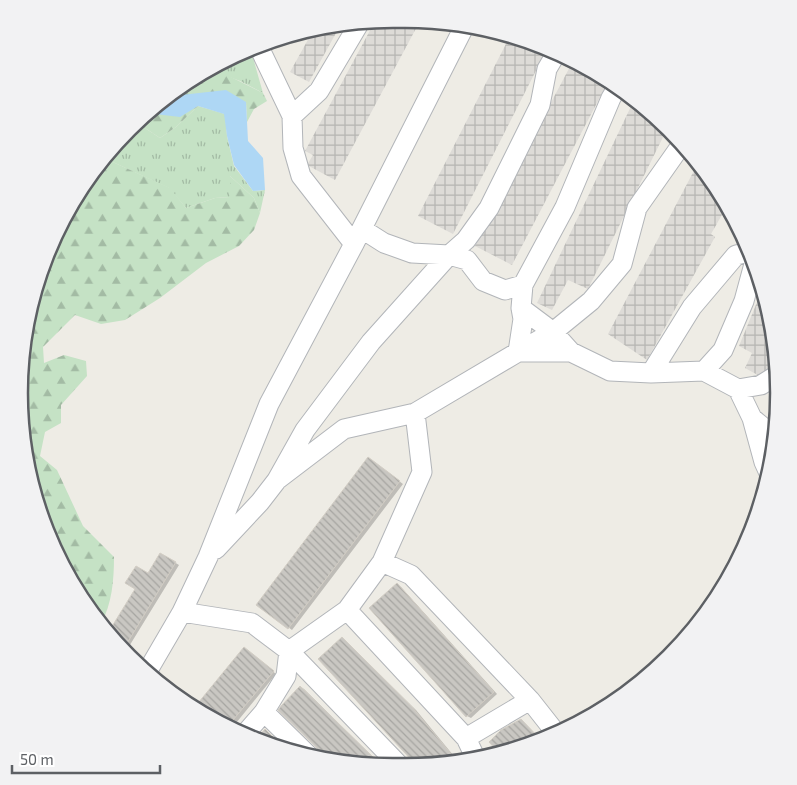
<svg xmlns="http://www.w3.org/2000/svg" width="797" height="785" font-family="'Exo 2',sans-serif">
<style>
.industrial{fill:url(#industrial-grid)}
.grass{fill:url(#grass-tufts)}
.forest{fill:url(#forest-firs)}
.water{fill:#aed7f5}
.shadow{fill:#0003}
.building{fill:url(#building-back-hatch);stroke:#d2cdc4}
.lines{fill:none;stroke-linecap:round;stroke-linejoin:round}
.minor-casing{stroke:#b2b5b9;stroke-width:21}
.minor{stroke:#fff;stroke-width:19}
.rim{fill:none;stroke:#5d6064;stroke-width:2.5}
</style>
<defs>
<pattern id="industrial-grid" width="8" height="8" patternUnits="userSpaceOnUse" patternTransform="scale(1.25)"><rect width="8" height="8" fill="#dddbd7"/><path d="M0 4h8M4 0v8" fill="none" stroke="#b6b5b2"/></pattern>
<pattern id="grass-tufts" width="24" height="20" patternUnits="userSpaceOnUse" patternTransform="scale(1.25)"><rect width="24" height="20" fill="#c5e2c5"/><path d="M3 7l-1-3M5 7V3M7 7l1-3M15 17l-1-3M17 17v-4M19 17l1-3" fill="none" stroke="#a3bba4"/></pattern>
<pattern id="forest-firs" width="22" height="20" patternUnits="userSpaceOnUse" patternTransform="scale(1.25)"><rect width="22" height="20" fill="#c5e2c5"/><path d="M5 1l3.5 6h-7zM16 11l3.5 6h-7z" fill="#a3bba4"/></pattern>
<pattern id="building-back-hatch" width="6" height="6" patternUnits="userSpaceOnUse" patternTransform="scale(1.25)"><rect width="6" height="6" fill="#c9c7c2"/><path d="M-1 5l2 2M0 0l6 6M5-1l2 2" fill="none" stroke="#a6a5a1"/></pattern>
</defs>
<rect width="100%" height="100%" fill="#eeece5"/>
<!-- industrial -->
<path class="industrial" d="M 393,19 L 420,21 L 335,180 L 307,165 L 313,155 L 305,151 L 375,21 Z
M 341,24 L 309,82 L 290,72 L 315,27 Z
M 510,36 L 548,47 L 453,234 L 418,216 Z
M 573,61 L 609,80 L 512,265 L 475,246 Z
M 634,100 L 668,127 L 588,289 L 568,280 L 552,310 L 537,303 Z
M 698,163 L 715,185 L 727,206 L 711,234 L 715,237 L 647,360 L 608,334 Z
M 762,290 L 771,319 L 775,358 L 765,379 L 745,368 L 752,353 L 739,346 Z"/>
<!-- grass -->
<path class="grass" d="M 250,47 L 263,93 L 240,81 L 208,69 Z
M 198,106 L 225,114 L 227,136 L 234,166 L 253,191 L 265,190 L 260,213 L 254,198 L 230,176 L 230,197 L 215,198 L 186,208 L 169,188 L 104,158 L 128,128 L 134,124 L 145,128 L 160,138 L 176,127 Z"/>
<!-- forest -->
<path class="forest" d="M 208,69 L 215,69 L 263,93 L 267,101 L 254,109 L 247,122 L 246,102 L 169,95 L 185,82 Z
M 198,106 L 176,127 L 160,138 L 145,128 L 134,124 L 149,112 L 155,114 Z
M 104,158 L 170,188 L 186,208 L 215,198 L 230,197 L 230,176 L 254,198 L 260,213 L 254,230 L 239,246 L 206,263 L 160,298 L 125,320 L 101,324 L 75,315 L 43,347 L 44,363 L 64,355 L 86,361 L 87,376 L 61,405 L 61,423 L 45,432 L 40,456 L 57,470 L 83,526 L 114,557 C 114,580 112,604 101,624 L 82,600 L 47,536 L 26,466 L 19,393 L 26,320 L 47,250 L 82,185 Z"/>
<!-- water -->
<path class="water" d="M 226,90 L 246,102 L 248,141 L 263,158 L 265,190 L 253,191 L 234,165 L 227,136 L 224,114 L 198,106 L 180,117 L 155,114 L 149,112 L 169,95 L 172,96 Z"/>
<!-- shadow -->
<path class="shadow" d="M 372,461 L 403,484 L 292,630 L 258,605 Z
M 161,554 L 179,565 L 125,653 L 109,634 Z
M 397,585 L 401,587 L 497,694 L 471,718 L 467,716 Z
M 342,639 L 346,641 L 416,710 L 458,761 L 417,765 L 320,659 Z
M 245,649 L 276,674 L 232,728 L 195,709 Z
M 301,687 L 304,689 L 380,764 L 325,760 Z"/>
<!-- building -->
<path class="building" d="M 368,457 L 400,481 L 288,629 L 256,605 Z
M 160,553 L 176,562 L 123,650 L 108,633 L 135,589 L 125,583 L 136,566 L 148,573 Z
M 397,583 L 494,692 L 466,717 L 369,608 Z
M 342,637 L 412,707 L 457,761 L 416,765 L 318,659 Z
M 244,647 L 274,671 L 228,726 L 194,708 Z
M 300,686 L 380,764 L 318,759 L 319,752 L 316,747 L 278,710 L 282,705 Z
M 521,719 L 541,740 L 499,753 L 489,742 L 501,730 Z
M 265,729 L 285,749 L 256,740 Z"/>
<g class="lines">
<!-- minor casing -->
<g class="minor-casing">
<path id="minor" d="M 258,45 L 292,116 L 293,148 L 301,176 L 354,244
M 292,116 L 319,91 L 360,22
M 362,229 L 384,243 L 412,253 L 449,255 L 467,260 L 483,281 L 505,290 L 523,285 L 521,308 L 553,332 L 571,352 L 610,371 L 651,373 L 704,371 L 738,389 L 761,385 L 777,375
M 523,285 L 565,207 L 611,98 L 618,86
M 521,308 L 523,319 L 518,352 L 553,332 L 591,301 L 622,264 L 637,208 L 682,144
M 704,371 L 723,350 L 744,301 L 754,264
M 651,373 L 692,307 L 736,255 L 750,252
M 738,389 L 752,418 L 770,433 L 774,434
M 752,418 L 764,462 L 769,473
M 277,480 L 305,430 L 371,342 L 449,255 L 466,240 L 489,208 L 540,105 L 547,69 L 557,52
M 216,549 L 260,502 L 277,480 L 344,429 L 415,413 L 518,352 L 571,352
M 382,562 L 411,575 L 530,700 L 556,733
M 347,610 L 466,738 L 476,759
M 182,612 L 252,623 L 289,651 L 400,766
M 147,672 L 182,612 L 208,557 L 269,404 L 354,244 L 465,25
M 264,712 L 308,755
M 244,735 L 264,712 L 286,676 L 289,651 L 347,610 L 382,562 L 422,472 L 415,413
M 466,738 L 530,700"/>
</g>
<!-- minor -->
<use href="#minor" class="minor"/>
</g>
<!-- crop -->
<path d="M0 0H797V785H0ZM393 28H405A365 365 0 0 1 770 393V393A365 365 0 0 1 405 758H393A365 365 0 0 1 28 393V393A365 365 0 0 1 393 28Z" fill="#f2f2f3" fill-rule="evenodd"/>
<path class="rim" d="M393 28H405A365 365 0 0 1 770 393V393A365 365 0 0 1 405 758H393A365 365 0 0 1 28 393V393A365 365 0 0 1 393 28Z"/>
<!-- scale -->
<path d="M12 765v8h148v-8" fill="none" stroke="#5d6064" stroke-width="2.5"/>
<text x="20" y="765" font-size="15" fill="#5d6064" stroke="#ffffff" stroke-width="4" paint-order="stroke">50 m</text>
</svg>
